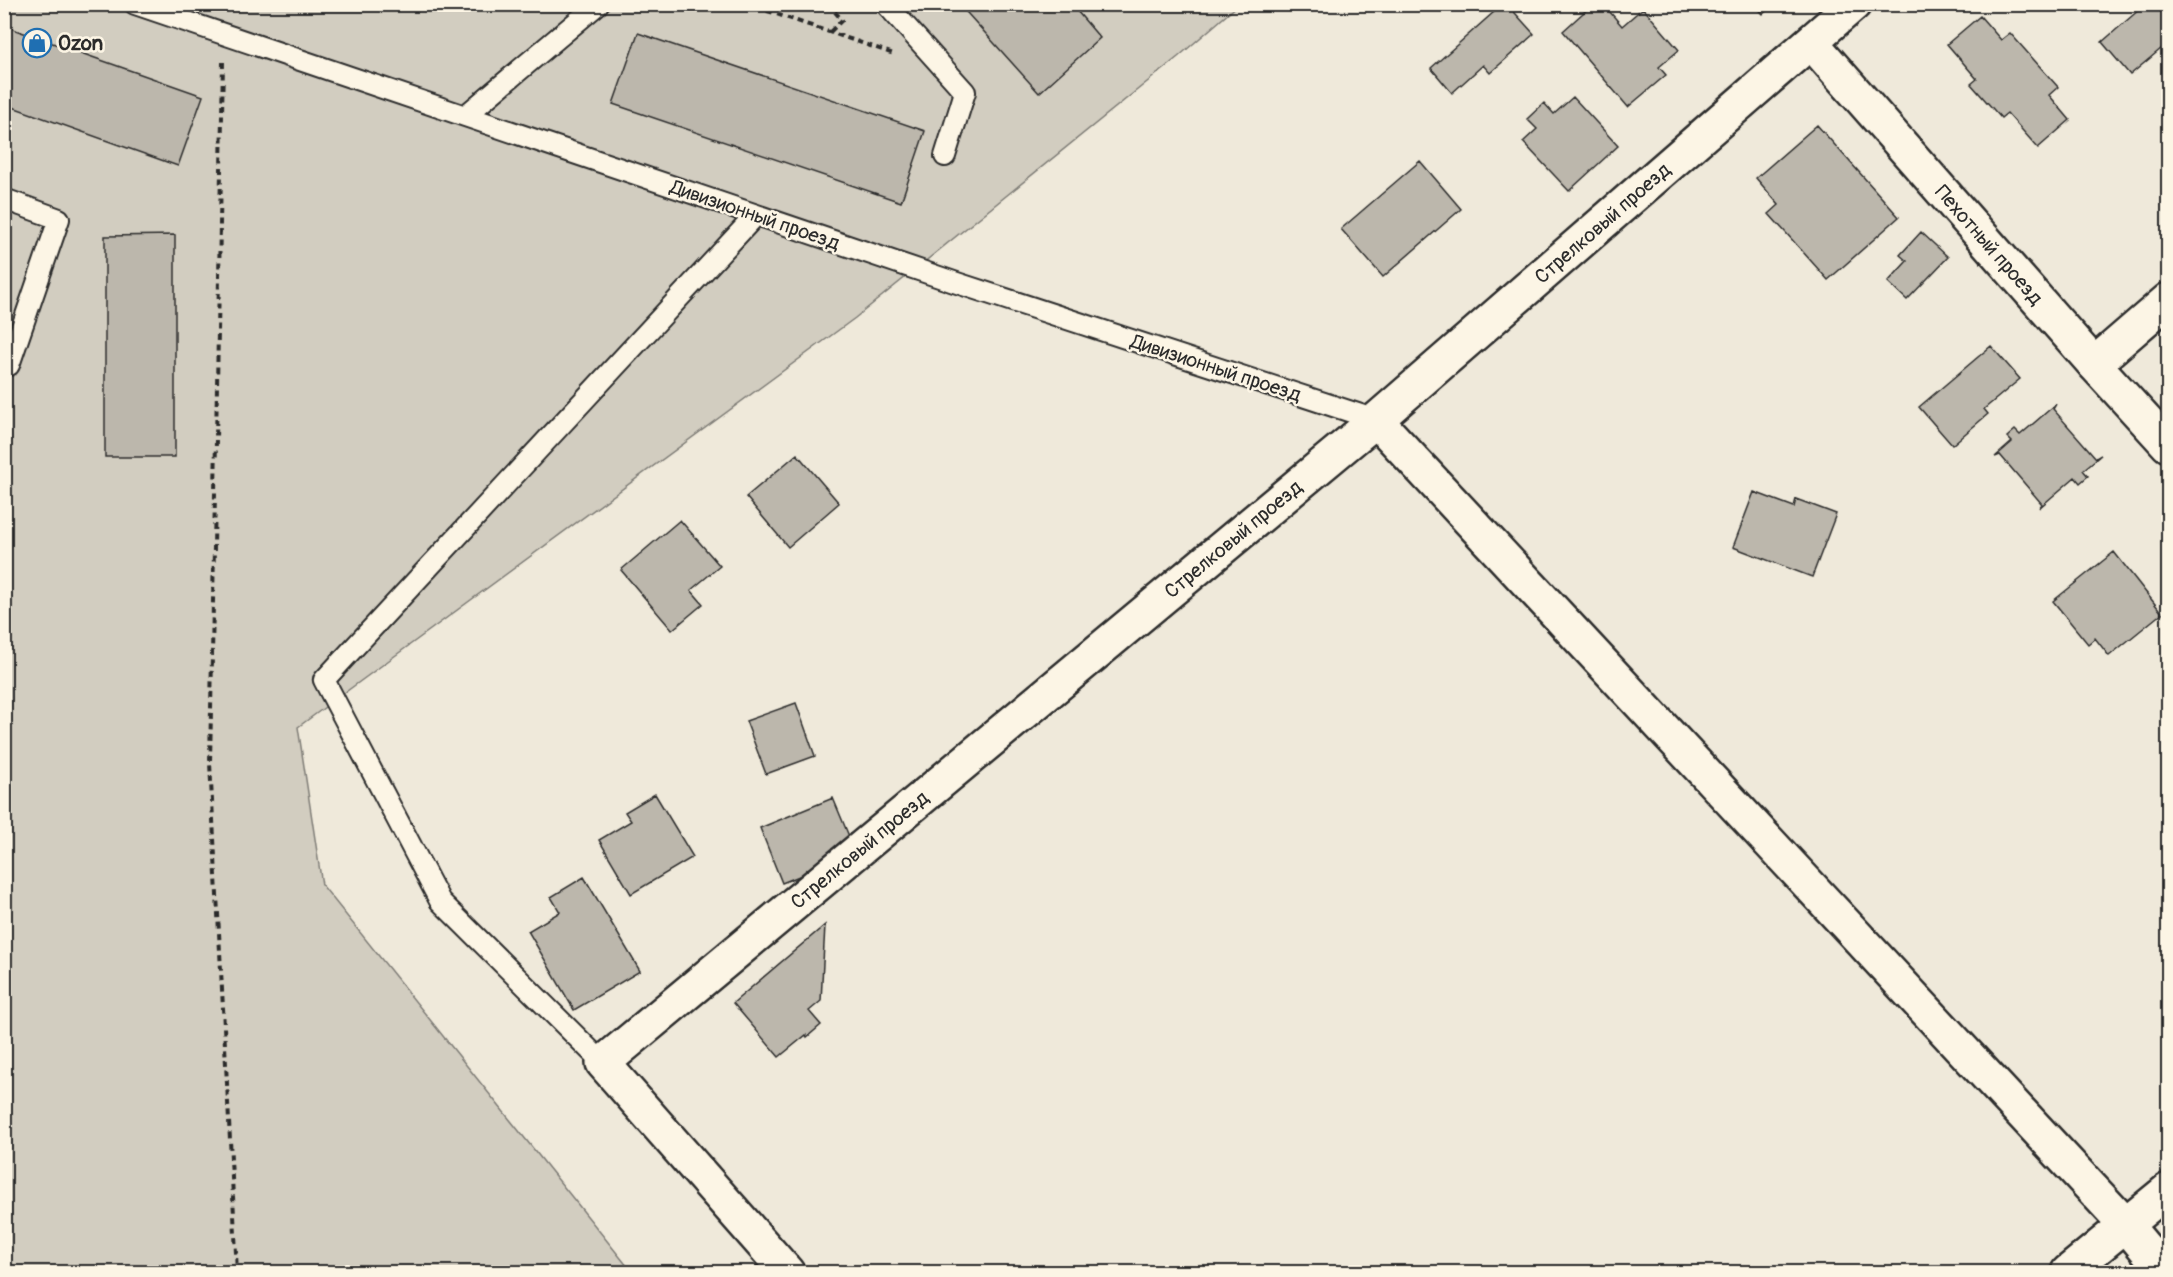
<svg xmlns="http://www.w3.org/2000/svg" width="2173" height="1277" font-family="Pangolin,sans-serif">
<style>
.green{fill:#d2cdc0;stroke:#7e7c76;stroke-width:1.5}
.building{fill:#bcb7ac;stroke:#2b2b2b;stroke-width:1.5}
.lines{fill:none;stroke-linecap:round;stroke-linejoin:round}
.lane-casing{stroke:#2b2b2b;stroke-width:24}
.street-casing{stroke:#2b2b2b;stroke-width:38}
.path{stroke:#2b2b2b;stroke-width:4;stroke-dasharray:6 4.5;stroke-linecap:butt}
.lane{stroke:#fcf5e5;stroke-width:20}
.street{stroke:#fcf5e5;stroke-width:33}
.labels{text-anchor:middle;dominant-baseline:central;stroke-width:5;stroke-linejoin:round;paint-order:stroke}
.poi-label{font-size:20px;font-weight:bold;fill:#2b2b2b;stroke:#fcf5e5;text-anchor:start}
.street-label{font-size:20px;fill:#2b2b2b;stroke:#fcf5e5}
</style>
<rect width="100%" height="100%" fill="#efe9da"/>
<filter id="ink" filterUnits="userSpaceOnUse"><feTurbulence type="fractalNoise" baseFrequency=".0167" numOctaves="2"/><feDisplacementMap in="SourceGraphic" scale="12" xChannelSelector="R" yChannelSelector="G"/><feConvolveMatrix kernelMatrix="1 2 1 2 8 2 1 2 1" color-interpolation-filters="sRGB"/></filter>
<g filter="url(#ink)">
<!-- green -->
<path class="green" d="M 5,5 L 1238,5 L 1178,57 L 855,318 L 298,727 L 322,885 L 632,1272 L 5,1272 Z"/>
<!-- building -->
<path class="building" d="M 959,4 L 1071,4 L 1100,38 L 1039,93 Z
M 1503,4 L 1507,4 L 1534,34 L 1490,73 L 1483,65 L 1452,93 L 1431,68 Z
M 1593,4 L 1603,4 L 1622,26 L 1643,8 L 1679,50 L 1659,67 L 1666,75 L 1628,107 L 1563,31 Z
M 1754,4 L 1774,4 L 1763,14 Z
M 2136,4 L 2165,4 L 2168,9 L 2168,43 L 2130,75 L 2102,42 L 2140,9 Z
M 1980,16 L 2001,40 L 2010,33 L 2058,87 L 2049,95 L 2070,120 L 2038,148 L 2007,113 L 2001,118 L 1971,84 L 1977,79 L 1947,44 Z
M 4,26 L 203,96 L 178,166 L 4,104 Z
M 638,33 L 925,131 L 901,202 L 613,104 Z
M 1573,97 L 1618,146 L 1569,191 L 1523,142 L 1537,129 L 1527,119 L 1544,103 L 1554,114 Z
M 1817,125 L 1899,217 L 1828,280 L 1769,214 L 1779,205 L 1756,178 Z
M 1420,161 L 1461,209 L 1383,277 L 1341,229 Z
M 1921,232 L 1948,257 L 1907,300 L 1888,282 L 1907,261 L 1900,255 Z
M 175,235 L 175,457 L 105,457 L 105,236 Z
M 1991,346 L 2020,379 L 1984,409 L 1988,414 L 1952,445 L 1919,407 Z
M 2056,404 L 2053,409 L 2096,458 L 2101,455 L 2083,470 L 2088,476 L 2080,483 L 2075,477 L 2039,508 L 2042,504 L 2000,455 L 1995,457 L 2012,442 L 2007,437 L 2015,430 L 2020,435 Z
M 797,454 L 839,503 L 788,547 L 746,497 Z
M 1754,492 L 1794,507 L 1796,499 L 1836,514 L 1812,577 L 1733,547 Z
M 680,520 L 720,566 L 691,590 L 703,604 L 672,630 L 621,570 Z
M 2114,552 L 2162,613 L 2109,656 L 2095,638 L 2088,644 L 2053,601 Z
M 796,703 L 815,756 L 766,774 L 746,721 Z
M 655,794 L 693,857 L 631,894 L 599,840 L 631,821 L 625,812 Z
M 833,798 L 856,853 L 782,883 L 760,828 Z
M 584,877 L 640,971 L 574,1010 L 528,931 L 560,912 L 551,897 Z
M 825,925 L 821,1001 L 809,1011 L 821,1025 L 807,1037 L 806,1035 L 779,1057 L 733,1003 Z"/>
<g class="lines">
<!-- lane casing -->
<g class="lane-casing">
<path id="lane" d="M 135,4 L 954,282 L 1376,420
M 886,4 L 965,92 L 945,156
M 465,116 L 598,4
M 4,199 L 59,219 L 9,365 L 4,360
M 603,1063 L 440,901 L 324,680 L 756,215"/>
</g>
<!-- street casing -->
<g class="street-casing">
<g id="street">
<path id="s1" d="M 1811,42 L 2094,364 L 2168,445"/>
<path d="M 2094,364 L 2168,300"/>
<path d="M 1376,420 L 2125,1224 L 2165,1272"/>
<path id="s2" d="M 787,1272 L 603,1063 L 1376,420 L 1854,4"/>
<path d="M 2068,1272 L 2168,1190"/>
</g>
</g>
<!-- path -->
<path class="path" d="M 747,4 L 894,54
M 828,4 L 842,20 L 829,33
M 223,62 L 210,763 L 237,1272"/>
<!-- lane -->
<use href="#lane" class="lane"/>
<!-- street -->
<use href="#street" class="street"/>
</g>
</g>
<!-- icons -->
<defs>
<g id="shop-ring" transform="scale(1.5)"><circle r="9.5" fill="#fcf5e5" stroke="#1f6fb2" stroke-width="1.5"/><path d="M-5-2.5h2.3a2.7 3.5 0 0 1 5.4 0H5L5.5 6h-11ZM-1.5-2.5h3a1.5 2.3 0 0 0-3 0Z" fill="#1f6fb2"/></g>
</defs>
<g fill-rule="evenodd">
<use href="#shop-ring" x="37" y="43"/>
</g>
<g class="labels">
<!-- poi labels -->
<g class="poi-label">
<text x="58" y="43">Ozon</text>
</g>
<!-- street labels -->
<g class="street-label">
<text transform="translate(755 215) rotate(19)">Дивизионный проезд</text>
<text stroke="none"><textPath href="#s2" startOffset="1584">Стрелковый проезд</textPath></text>
<text stroke="none"><textPath href="#s1" startOffset="270">Пехотный проезд</textPath></text>
<text transform="translate(1216 368) rotate(18)">Дивизионный проезд</text>
<text stroke="none"><textPath href="#s2" startOffset="1098">Стрелковый проезд</textPath></text>
<text stroke="none"><textPath href="#s2" startOffset="612">Стрелковый проезд</textPath></text>
</g>
</g>
<!-- margin -->
<rect width="2173" height="1277" fill="none" stroke="#fcf5e5" stroke-width="24"/>
<rect x="12" y="12" width="2149" height="1253" fill="none" stroke="#2b2b2b" stroke-width="2" filter="url(#ink)"/>
</svg>
